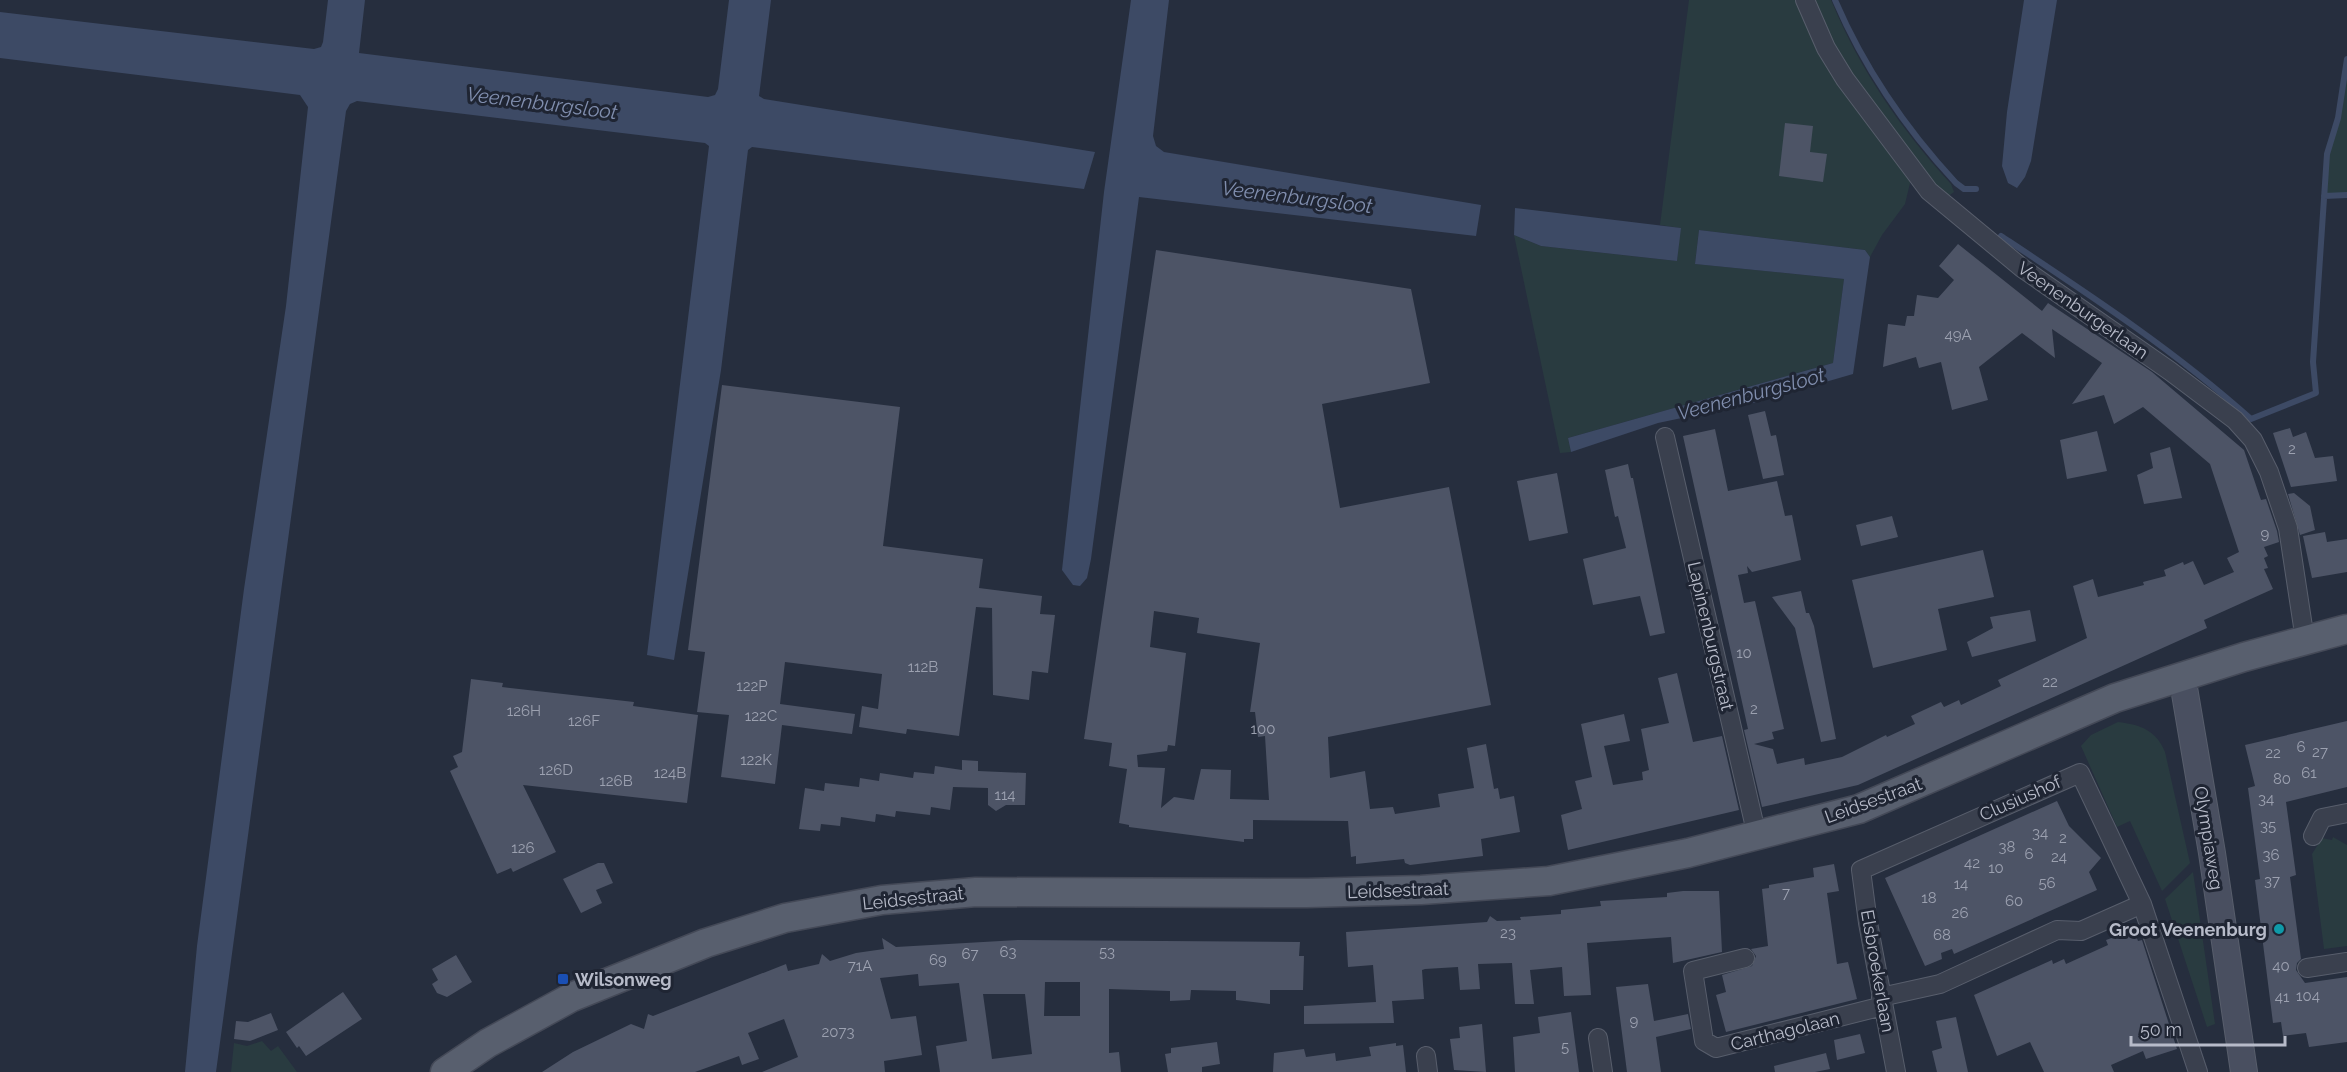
<svg xmlns="http://www.w3.org/2000/svg" width="2347" height="1072" font-family="Raleway,sans-serif">
<style>
.green{fill:#293b40}
.water{fill:#3d4a65}
.lines{fill:none;stroke-linecap:round;stroke-linejoin:round}
.stream{stroke:#3d4a65;stroke-width:6}
.building{fill:#4d5466;fill-rule:evenodd}
.street-casing{stroke:#585e6c;stroke-width:20}
.secondary-casing{stroke:#585e6c;stroke-width:28}
.primary-casing{stroke:#444957;stroke-width:31}
.street{stroke:#3a404e;stroke-width:18}
.secondary{stroke:#494f60;stroke-width:26}
.primary{stroke:#585f6e;stroke-width:28}
.culture-dot{fill:#0f9aa8;stroke:#1f2533;stroke-width:2}
.transit-dot{fill:#1a4fb4;stroke:#1f2533;stroke-width:2}
.labels{text-anchor:middle;dominant-baseline:central;stroke-width:6;stroke-linejoin:round;paint-order:stroke}
.number-label{font-size:15px;fill:#9ca1b0}
.street-label{font-size:18px;fill:#b7bbc9;stroke:#1f2533}
.poi-label{font-size:18px;font-weight:bold;fill:#b7bbc9;stroke:#1f2533;text-anchor:end}
.water-label{font-size:20px;font-style:italic;fill:#808eae;stroke:#1f2533}
</style>
<rect width="100%" height="100%" fill="#262e3e"/>
<!-- green -->
<path class="green" d="M 1689,0 L 1798,0 L 1911,179 L 1905,204 L 1882,235 L 1870,257 L 1865,250 L 1699,230 L 1695,264 L 1844,279 L 1833,363 L 1568,438 L 1571,452 L 1560,453 L 1514,235 L 1541,246 L 1677,261 L 1680,228 L 1660,225 Z
M 1813,0 L 1831,0 C 1860,70 1900,128 1951,184 L 1954,192 L 1947,197 C 1929,180 1915,160 1900,140 C 1866,96 1835,52 1813,0 Z
M 2347,59 L 2347,195 L 2324,196 L 2327,154 L 2338,118 Z
M 2118,722 C 2141,725 2156,730 2165,752 L 2190,863 L 2162,891 L 2130,821 L 2117,827 L 2081,746 L 2091,735 Z
M 2333,837 L 2347,845 L 2347,946 L 2324,949 L 2312,854 L 2322,838 L 2332,840 Z
M 2193,872 L 2215,1024 L 2207,1027 L 2165,899 Z
M 262,1041 L 271,1051 L 278,1046 L 297,1072 L 231,1072 L 234,1043 L 247,1046 Z"/>
<!-- water -->
<path class="water" d="M 328,0 L 365,0 L 359,53 L 708,97 L 715,95 L 718,89 L 729,0 L 771,0 L 759,96 L 764,99 L 1095,152 L 1084,189 L 752,147 L 748,150 L 721,370 L 674,660 L 647,655 L 709,146 L 705,143 L 357,101 L 350,104 L 346,111 L 216,1072 L 185,1072 L 197,946 L 244,589 L 286,306 L 308,107 L 300,95 L 0,58 L 0,12 L 314,49 L 321,47 L 323,42 Z
M 1131,0 L 1169,0 L 1153,136 L 1156,146 L 1164,152 L 1481,205 L 1476,236 L 1139,197 L 1091,559 L 1087,578 L 1080,586 L 1073,585 L 1062,570 L 1104,192 Z
M 2024,0 L 2057,0 L 2031,161 L 2025,177 L 2017,188 L 2008,183 L 2002,166 L 2007,112 Z
M 1515,208 L 1681,228 L 1677,261 L 1541,246 L 1514,235 Z
M 1699,230 L 1865,250 L 1870,257 L 1853,374 L 1753,403 L 1658,423 L 1571,452 L 1568,438 L 1833,363 L 1844,279 L 1695,264 Z"/>
<g class="lines">
<!-- stream -->
<path class="stream" d="M 1835,0 C 1865,70 1905,128 1956,183 L 1964,189 L 1976,189
M 2324,196 L 2347,195
M 2001,236 C 2087,293 2174,350 2251,419 L 2316,393 L 2313,362 L 2327,154 L 2338,118 L 2347,59"/>
</g>
<!-- building -->
<path class="building" d="M 1785,123 L 1813,126 L 1810,152 L 1827,154 L 1823,182 L 1779,176 Z
M 1958,244 L 2042,311 L 2048,303 L 2152,372 L 2244,450 L 2261,500 L 2266,499 L 2277,531 L 2279,542 L 2264,547 L 2268,556 L 2264,558 L 2268,568 L 2264,569 L 2273,589 L 2204,620 L 2207,628 L 1858,785 L 1762,807 L 1744,730 L 1748,729 L 1683,436 L 1715,429 L 1728,491 L 1777,481 L 1785,516 L 1792,515 L 1801,560 L 1752,572 L 1747,566 L 1748,573 L 1738,575 L 1744,603 L 1755,601 L 1784,729 L 1772,732 L 1774,739 L 1754,744 L 1773,749 L 1777,764 L 1804,758 L 1805,765 L 1842,757 L 1886,735 L 1887,737 L 1915,724 L 1911,716 L 1941,702 L 1944,707 L 1959,700 L 1961,705 L 2001,686 L 1998,680 L 2087,638 L 2073,586 L 2093,579 L 2098,597 L 2144,585 L 2143,582 L 2166,576 L 2164,570 L 2183,562 L 2184,565 L 2193,561 L 2204,585 L 2234,572 L 2227,558 L 2239,552 L 2210,464 L 2143,407 L 2114,424 L 2104,395 L 2072,404 L 2102,363 L 2052,329 L 2055,358 L 2022,333 L 1979,367 L 1988,400 L 1952,410 L 1941,362 L 1919,368 L 1916,357 L 1883,367 L 1888,324 L 1905,326 L 1907,316 L 1914,316 L 1917,295 L 1938,298 L 1954,280 L 1939,266 Z
M 1156,250 L 1411,289 L 1430,383 L 1322,404 L 1340,508 L 1449,487 L 1491,705 L 1328,737 L 1330,778 L 1365,771 L 1370,809 L 1393,807 L 1395,814 L 1440,807 L 1438,794 L 1474,788 L 1467,748 L 1486,744 L 1494,789 L 1498,788 L 1500,799 L 1514,796 L 1520,832 L 1481,839 L 1483,856 L 1410,865 L 1405,863 L 1404,859 L 1356,864 L 1356,856 L 1351,857 L 1348,821 L 1253,820 L 1253,839 L 1244,839 L 1244,842 L 1129,827 L 1129,825 L 1119,823 L 1127,769 L 1109,766 L 1112,743 L 1084,739 ZM 1154,611 L 1199,618 L 1197,633 L 1260,643 L 1250,712 L 1255,712 L 1258,737 L 1265,736 L 1269,800 L 1230,799 L 1231,770 L 1201,769 L 1194,800 L 1174,797 L 1161,808 L 1165,768 L 1138,767 L 1137,755 L 1167,751 L 1168,745 L 1175,746 L 1186,653 L 1150,647 Z
M 722,385 L 900,407 L 883,546 L 983,559 L 979,588 L 1042,596 L 1040,614 L 1055,615 L 1048,673 L 1032,671 L 1029,700 L 993,695 L 992,608 L 976,607 L 959,736 L 907,729 L 906,734 L 859,727 L 862,706 L 878,709 L 882,674 L 785,662 L 780,704 L 855,714 L 852,734 L 782,725 L 775,784 L 721,777 L 729,715 L 697,712 L 705,652 L 688,650 Z
M 1765,411 L 1771,436 L 1776,435 L 1784,475 L 1763,479 L 1748,415 Z
M 2290,428 L 2293,437 L 2306,432 L 2315,458 L 2333,456 L 2337,481 L 2291,487 L 2273,433 Z
M 2097,431 L 2107,471 L 2067,479 L 2060,440 Z
M 2170,447 L 2182,498 L 2144,504 L 2137,475 L 2153,468 L 2150,453 Z
M 1628,464 L 1631,478 L 1633,478 L 1665,633 L 1650,636 L 1640,596 L 1593,605 L 1583,559 L 1626,548 L 1618,516 L 1615,517 L 1605,470 Z
M 1557,473 L 1568,533 L 1529,541 L 1517,481 Z
M 2294,493 L 2310,506 L 2315,530 L 2300,535 L 2288,494 Z
M 1892,516 L 1898,537 L 1861,546 L 1856,525 Z
M 2325,532 L 2327,542 L 2347,539 L 2347,572 L 2312,578 L 2303,536 Z
M 1983,550 L 1994,597 L 1938,609 L 1947,650 L 1873,668 L 1852,580 Z
M 1801,591 L 1806,613 L 1809,613 L 1814,626 L 1836,739 L 1821,742 L 1795,628 L 1772,597 Z
M 2030,610 L 2036,641 L 1972,657 L 1967,642 L 1993,628 L 1990,617 Z
M 1677,673 L 1693,742 L 1722,736 L 1739,810 L 1568,850 L 1561,815 L 1582,809 L 1575,781 L 1592,777 L 1581,724 L 1624,714 L 1630,741 L 1604,746 L 1613,785 L 1643,780 L 1642,772 L 1649,770 L 1641,729 L 1669,723 L 1658,678 Z
M 471,679 L 503,683 L 502,687 L 634,702 L 633,706 L 698,715 L 687,803 L 523,785 L 556,852 L 513,872 L 511,868 L 497,874 L 450,771 L 458,767 L 453,756 L 462,752 Z
M 2347,721 L 2347,787 L 2286,802 L 2296,875 L 2290,877 L 2301,959 L 2297,963 L 2296,970 L 2305,983 L 2347,977 L 2347,1042 L 2309,1047 L 2306,1033 L 2283,1036 L 2281,1022 L 2273,1023 L 2255,880 L 2260,879 L 2248,788 L 2255,786 L 2245,745 Z
M 962,760 L 978,761 L 978,771 L 1026,773 L 1025,805 L 1006,805 L 996,811 L 988,805 L 988,788 L 953,787 L 950,810 L 931,807 L 930,815 L 896,811 L 895,817 L 876,814 L 875,822 L 841,817 L 840,826 L 821,824 L 820,831 L 799,829 L 805,788 L 824,791 L 825,783 L 859,787 L 860,778 L 879,781 L 880,773 L 913,778 L 914,772 L 934,774 L 935,766 L 962,770 Z
M 2057,801 L 2069,826 L 2101,858 L 2089,872 L 2097,890 L 1954,954 L 1952,949 L 1941,953 L 1942,959 L 1925,966 L 1885,878 Z
M 598,863 L 604,863 L 613,883 L 596,890 L 602,903 L 581,913 L 563,879 Z
M 1834,864 L 1839,891 L 1827,893 L 1837,964 L 1848,962 L 1857,999 L 1726,1032 L 1716,995 L 1726,992 L 1722,975 L 1752,966 L 1756,956 L 1751,949 L 1768,946 L 1762,889 L 1769,888 L 1769,885 L 1814,877 L 1813,868 Z
M 1683,891 L 1719,891 L 1722,952 L 1673,963 L 1671,937 L 1587,943 L 1591,995 L 1564,996 L 1562,967 L 1530,970 L 1534,1004 L 1515,1004 L 1512,963 L 1478,964 L 1480,989 L 1460,990 L 1458,967 L 1425,969 L 1422,970 L 1424,999 L 1392,1001 L 1394,1023 L 1304,1024 L 1304,1006 L 1376,1002 L 1373,965 L 1348,967 L 1346,932 L 1487,922 L 1490,916 L 1497,921 L 1521,920 L 1520,917 L 1561,914 L 1561,910 L 1601,906 L 1600,901 L 1667,897 L 1667,893 Z
M 2134,930 L 2138,941 L 2142,940 L 2177,1049 L 2146,1059 L 2143,1051 L 2111,1065 L 2114,1072 L 2044,1072 L 2030,1042 L 1997,1056 L 1974,995 L 2052,960 L 2053,964 L 2064,959 L 2066,964 L 2108,945 L 2106,940 Z
M 882,938 L 896,947 L 1018,940 L 1300,942 L 1299,956 L 1304,956 L 1303,990 L 1270,990 L 1270,1004 L 1236,1000 L 1236,991 L 1191,990 L 1190,1000 L 1170,1001 L 1170,991 L 1109,989 L 1109,1053 L 1119,1052 L 1121,1072 L 940,1072 L 936,1046 L 967,1041 L 959,983 L 919,986 L 918,974 L 880,978 L 891,1019 L 916,1016 L 922,1055 L 884,1061 L 885,1072 L 762,1072 L 798,1057 L 784,1019 L 748,1033 L 759,1059 L 742,1065 L 739,1056 L 695,1072 L 542,1072 L 573,1052 L 631,1024 L 644,1029 L 648,1014 L 653,1016 L 786,964 L 788,971 L 819,964 L 822,954 L 830,961 L 856,953 L 884,949 ZM 1045,982 L 1080,982 L 1080,1016 L 1044,1016 ZM 983,994 L 1025,994 L 1032,1054 L 992,1059 Z
M 456,955 L 472,982 L 447,997 L 437,993 L 432,984 L 438,980 L 432,969 Z
M 1648,984 L 1654,1021 L 1688,1014 L 1691,1029 L 1656,1037 L 1661,1072 L 1627,1072 L 1616,987 Z
M 343,992 L 362,1019 L 306,1056 L 299,1046 L 297,1048 L 286,1032 Z
M 1571,1012 L 1579,1072 L 1515,1072 L 1513,1037 L 1540,1033 L 1538,1017 Z
M 271,1013 L 278,1030 L 250,1041 L 234,1039 L 236,1021 L 248,1022 Z
M 1956,1017 L 1968,1072 L 1937,1072 L 1932,1051 L 1942,1048 L 1936,1021 Z
M 1482,1024 L 1486,1072 L 1454,1070 L 1450,1039 L 1460,1038 L 1459,1027 Z
M 1860,1034 L 1865,1053 L 1837,1060 L 1834,1040 Z
M 1217,1042 L 1220,1064 L 1202,1067 L 1202,1072 L 1168,1072 L 1165,1054 L 1171,1053 L 1171,1048 Z
M 1396,1043 L 1396,1046 L 1403,1045 L 1406,1072 L 1273,1072 L 1274,1053 L 1304,1049 L 1306,1057 L 1335,1053 L 1336,1061 L 1371,1056 L 1369,1047 Z
M 1826,1053 L 1830,1069 L 1815,1072 L 1775,1072 L 1774,1066 Z"/>
<g class="lines">
<!-- street casing -->
<g class="street-casing">
<path id="street" d="M 1805,0 L 1826,48 L 1845,79 L 1929,191 L 2022,268 L 2170,371 L 2235,420 L 2253,440 L 2269,472 L 2288,528 L 2305,640
M 1665,437 L 1757,836
M 2313,836 L 2322,818 L 2347,813
M 1745,958 L 1693,971 L 1704,1041 L 1716,1048 L 1883,1006
M 2307,968 L 2347,962
M 1881,997 L 1940,984 L 2057,930 L 2081,931 L 2142,904
M 1598,1038 L 1603,1072
M 1426,1056 L 1428,1072
M 1896,1072 L 1868,923 L 1861,870 L 2080,773 L 2142,904 L 2198,1072"/>
</g>
<!-- secondary casing -->
<g class="secondary-casing">
<path id="secondary" d="M 2182,676 L 2212,853 L 2244,1072"/>
</g>
<!-- primary casing -->
<g class="primary-casing">
<path id="primary" d="M 445,1072 L 488,1043 L 572,997 L 706,943 L 785,918 L 882,900 L 976,892 L 1307,893 L 1421,890 L 1549,881 L 1688,853 L 1859,809 L 2115,698 L 2244,657 L 2347,629"/>
</g>
<!-- street -->
<use href="#street" class="street"/>
<!-- secondary -->
<use href="#secondary" class="secondary"/>
<!-- primary -->
<use href="#primary" class="primary"/>
</g>
<!-- markers -->
<circle class="culture-dot" cx="2279" cy="929" r="6"/>
<rect class="transit-dot" x="557" y="973" width="12" height="12" rx="3"/>
<g class="labels">
<!-- number labels -->
<g class="number-label">
<text x="1958" y="335">49A</text>
<text x="2292" y="449">2</text>
<text x="2265" y="534">9</text>
<text x="1744" y="653">10</text>
<text x="923" y="667">112B</text>
<text x="2050" y="682">22</text>
<text x="752" y="686">122P</text>
<text x="1754" y="709">2</text>
<text x="524" y="711">126H</text>
<text x="761" y="716">122C</text>
<text x="584" y="721">126F</text>
<text x="1263" y="729">100</text>
<text x="2301" y="747">6</text>
<text x="2320" y="752">27</text>
<text x="2273" y="753">22</text>
<text x="756" y="760">122K</text>
<text x="556" y="770">126D</text>
<text x="670" y="773">124B</text>
<text x="2309" y="773">61</text>
<text x="2282" y="779">80</text>
<text x="616" y="781">126B</text>
<text x="1005" y="795">114</text>
<text x="2266" y="799">34</text>
<text x="2268" y="826">35</text>
<text x="2040" y="833">34</text>
<text x="2063" y="838">2</text>
<text x="2007" y="847">38</text>
<text x="523" y="848">126</text>
<text x="2029" y="854">6</text>
<text x="2271" y="855">36</text>
<text x="2059" y="857">24</text>
<text x="1972" y="863">42</text>
<text x="1996" y="868">10</text>
<text x="2272" y="881">37</text>
<text x="2047" y="883">56</text>
<text x="1961" y="884">14</text>
<text x="1786" y="893">7</text>
<text x="1929" y="898">18</text>
<text x="2014" y="901">60</text>
<text x="1960" y="913">26</text>
<text x="1508" y="933">23</text>
<text x="1942" y="935">68</text>
<text x="1008" y="952">63</text>
<text x="1107" y="952">53</text>
<text x="970" y="954">67</text>
<text x="938" y="960">69</text>
<text x="860" y="966">71A</text>
<text x="2281" y="966">40</text>
<text x="2308" y="996">104</text>
<text x="2282" y="997">41</text>
<text x="1634" y="1021">9</text>
<text x="838" y="1032">2073</text>
<text x="1565" y="1047">5</text>
</g>
<!-- street labels -->
<g class="street-label">
<text transform="translate(2083 310) rotate(35)">Veenenburgerlaan</text>
<text transform="translate(1711 636) rotate(77)">Lapinenburgstraat</text>
<text transform="translate(2020 798) rotate(-24)">Clusiushof</text>
<text transform="translate(1873 800) rotate(-20)">Leidsestraat</text>
<text transform="translate(2209 838) rotate(81)">Olympiaweg</text>
<text transform="translate(1398 890) rotate(-2)">Leidsestraat</text>
<text transform="translate(913 898) rotate(-6)">Leidsestraat</text>
<text transform="translate(1878 971) rotate(80)">Elsbroekerlaan</text>
<text transform="translate(1785 1031) rotate(-14)">Carthagolaan</text>
</g>
<!-- poi labels -->
<g class="poi-label">
<text x="2267" y="929">Groot Veenenburg</text>
<text x="575" y="979" text-anchor="start">Wilsonweg</text>
</g>
<!-- water labels -->
<g class="water-label">
<text transform="translate(542 103) rotate(7)">Veenenburgsloot</text>
<text transform="translate(1297 197) rotate(7)">Veenenburgsloot</text>
<text transform="translate(1751 394) rotate(-15)">Veenenburgsloot</text>
</g>
</g>
<!-- scale -->
<path d="M2131 1036v9h154v-9" fill="none" stroke="#b7bbc9" stroke-width="3"/>
<text x="2140" y="1036" font-size="18" fill="#b7bbc9" stroke="#1f2533" stroke-width="4.5" paint-order="stroke">50 m</text>
</svg>
